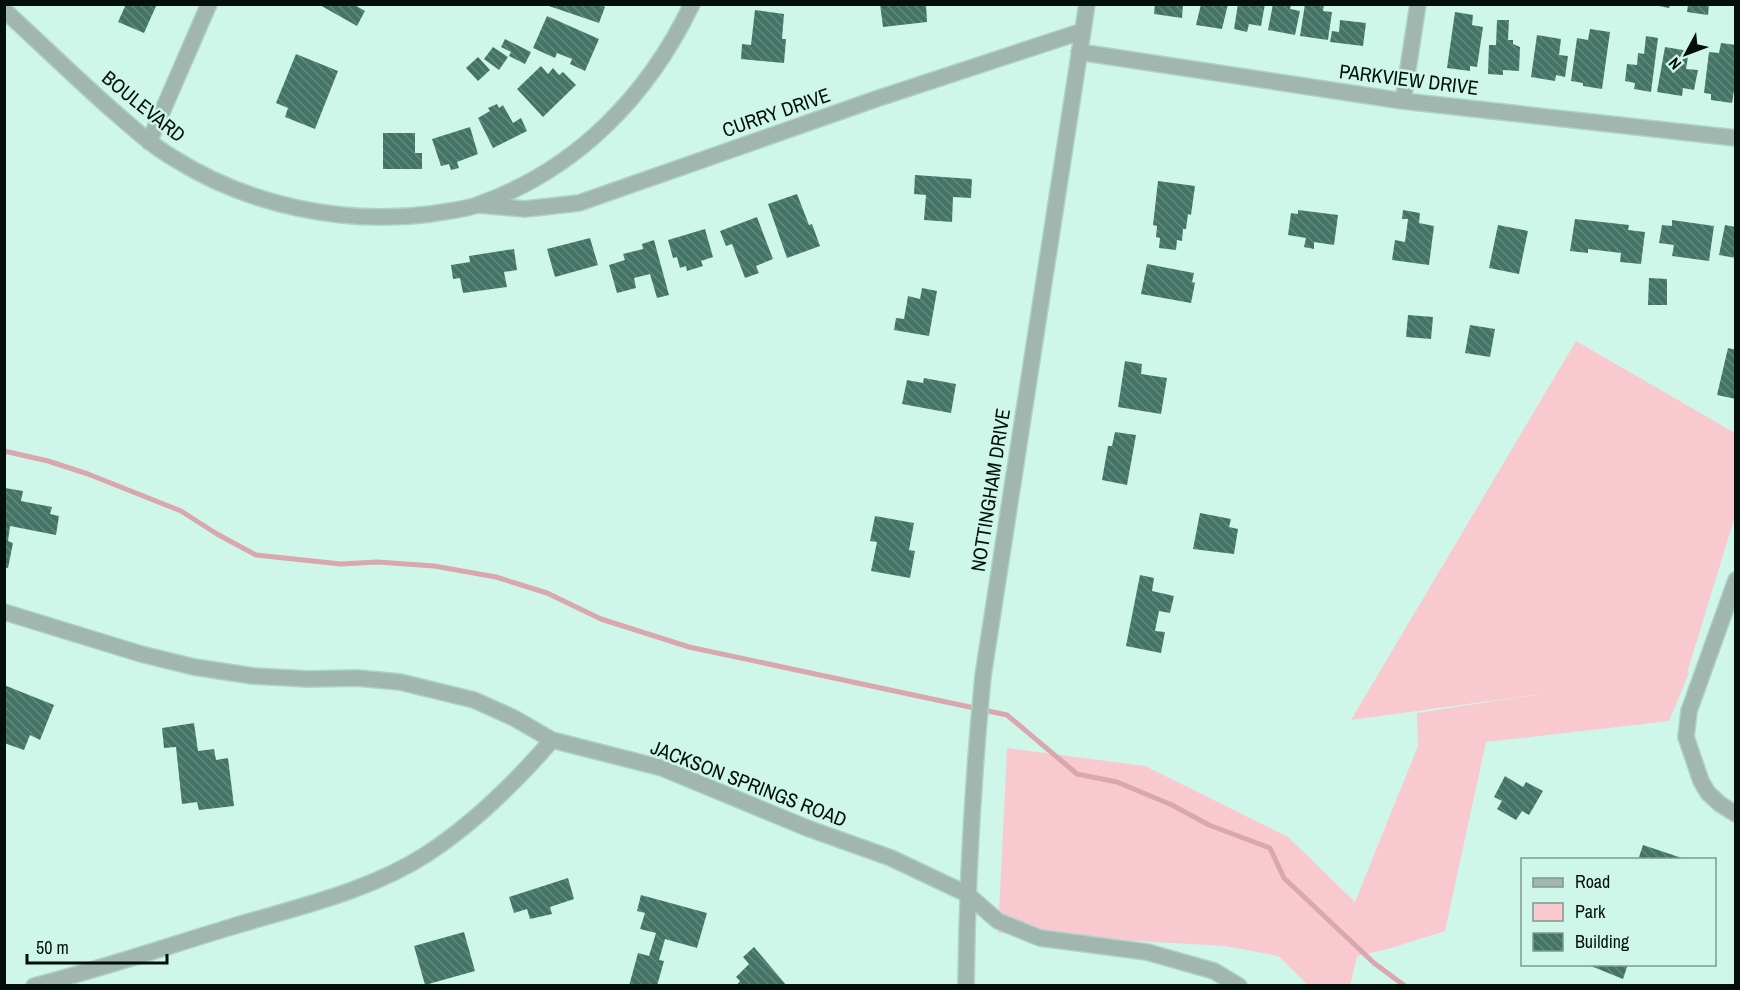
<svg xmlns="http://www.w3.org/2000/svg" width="1740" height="990" font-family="'Archivo Narrow',sans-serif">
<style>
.park{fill:#f8cad0}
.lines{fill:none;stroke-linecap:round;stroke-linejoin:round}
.stream{stroke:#d9a7ad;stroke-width:5}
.building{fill:url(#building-back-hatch)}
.street-casing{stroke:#aed2c5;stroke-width:18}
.street{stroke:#a0b6af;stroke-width:15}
.labels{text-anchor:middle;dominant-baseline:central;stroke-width:5;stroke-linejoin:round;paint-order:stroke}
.street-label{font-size:20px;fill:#030f0b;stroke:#cff7e9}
</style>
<defs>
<pattern id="building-back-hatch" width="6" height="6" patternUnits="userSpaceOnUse" patternTransform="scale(1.5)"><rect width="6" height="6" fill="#437566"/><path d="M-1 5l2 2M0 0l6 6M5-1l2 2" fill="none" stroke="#65897e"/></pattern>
</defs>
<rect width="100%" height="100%" fill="#cff7e9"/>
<!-- park -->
<path class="park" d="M 1576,341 L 1735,433 L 1735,516 L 1687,673 L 1689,673 L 1669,721 L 1486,742 L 1445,931 L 1388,949 L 1357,956 L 1350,986 L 1308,985 L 1278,956 L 1225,946 L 998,933 L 1007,748 L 1145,766 L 1288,837 L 1355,902 L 1418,746 L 1417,713 L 1548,693 L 1351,720 Z"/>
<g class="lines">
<!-- stream -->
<path class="stream" d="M 4,451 L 48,461 L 88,474 L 181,511 L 217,534 L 256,555 L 341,564 L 377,562 L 434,566 L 496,577 L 547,593 L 601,619 L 689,647 L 1007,715 L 1077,774 L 1117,782 L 1172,805 L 1209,825 L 1270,848 L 1284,878 L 1374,963 L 1405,986"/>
</g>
<!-- building -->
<path class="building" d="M 126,4 L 157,4 L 144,33 L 118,22 Z
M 318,4 L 353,4 L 365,11 L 357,26 Z
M 543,4 L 599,4 L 605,7 L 599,23 Z
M 880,4 L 926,4 L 927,22 L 883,27 Z
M 1155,4 L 1183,4 L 1182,18 L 1154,14 Z
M 1201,4 L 1228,4 L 1222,29 L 1196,25 Z
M 1238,4 L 1265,4 L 1261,26 L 1249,24 L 1247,32 L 1234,29 Z
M 1273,4 L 1291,4 L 1290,9 L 1300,11 L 1295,35 L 1268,30 Z
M 1305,4 L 1324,4 L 1323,11 L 1332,12 L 1328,40 L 1300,36 Z
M 1654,5 L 1670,5 L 1669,8 Z
M 1688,5 L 1709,5 L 1708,15 L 1687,12 Z
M 755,10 L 784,14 L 782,39 L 786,39 L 784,63 L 741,59 L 742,44 L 751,45 Z
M 1455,12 L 1473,15 L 1472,25 L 1483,27 L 1477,67 L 1470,66 L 1470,71 L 1447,68 Z
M 547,16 L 599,39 L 585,71 L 570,64 L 572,59 L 557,53 L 555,58 L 533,48 Z
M 1340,20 L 1366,23 L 1363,46 L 1330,42 L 1332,31 L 1339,32 Z
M 1497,20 L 1509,20 L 1508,40 L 1513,40 L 1513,44 L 1520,47 L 1519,71 L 1503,70 L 1503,75 L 1488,74 L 1489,45 L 1496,45 Z
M 1590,29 L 1610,32 L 1602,89 L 1583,86 L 1583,83 L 1571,81 L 1577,38 L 1588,40 Z
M 1537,35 L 1561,39 L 1559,55 L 1568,56 L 1565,77 L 1556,75 L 1555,81 L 1531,77 Z
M 1646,36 L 1658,38 L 1651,92 L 1634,89 L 1635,83 L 1625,81 L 1627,64 L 1637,65 L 1638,53 L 1644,54 Z
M 505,39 L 531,52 L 525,64 L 509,56 L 511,52 L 501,47 Z
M 1721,43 L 1736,45 L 1736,78 L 1732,103 L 1711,100 L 1711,94 L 1704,93 L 1709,52 L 1719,53 Z
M 493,47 L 508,57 L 499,70 L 484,59 Z
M 1665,47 L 1689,51 L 1686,69 L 1698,70 L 1694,90 L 1683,88 L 1682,96 L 1657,92 Z
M 296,54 L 338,71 L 315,129 L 285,117 L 288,108 L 276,103 Z
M 478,57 L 490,70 L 478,81 L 466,68 Z
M 541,66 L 548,74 L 553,68 L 559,75 L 563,72 L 576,85 L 543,117 L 517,89 Z
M 497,104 L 499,108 L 503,105 L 513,123 L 521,118 L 527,131 L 493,148 L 478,118 L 490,111 L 488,108 Z
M 470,127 L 478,154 L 457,162 L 459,168 L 451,170 L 449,164 L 441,166 L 432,139 Z
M 383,133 L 415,133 L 415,153 L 422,153 L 422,169 L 383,169 Z
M 915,175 L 972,179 L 971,198 L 953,197 L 952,222 L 924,220 L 926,195 L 914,194 Z
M 1158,181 L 1195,186 L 1191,215 L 1188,214 L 1186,229 L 1183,229 L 1182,241 L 1177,240 L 1176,250 L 1159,248 L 1160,238 L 1156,237 L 1157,226 L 1153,225 Z
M 797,194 L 809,225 L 812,224 L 820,246 L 787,258 L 768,204 Z
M 1298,210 L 1338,215 L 1334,245 L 1314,242 L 1314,249 L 1304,247 L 1306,238 L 1288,235 L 1291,213 L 1298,214 Z
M 1403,210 L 1420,213 L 1419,223 L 1434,226 L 1429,265 L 1392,260 L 1395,240 L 1405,242 L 1408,219 L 1402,219 Z
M 757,217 L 773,259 L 756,266 L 759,273 L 745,278 L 732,244 L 726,246 L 720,231 Z
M 1575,219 L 1629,225 L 1628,230 L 1645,232 L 1641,264 L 1620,262 L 1621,253 L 1588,249 L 1588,253 L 1570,251 Z
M 1672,220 L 1714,226 L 1709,261 L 1672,256 L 1674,245 L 1659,243 L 1662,225 L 1672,226 Z
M 1498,225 L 1528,231 L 1519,274 L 1489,268 Z
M 1725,225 L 1736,227 L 1736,258 L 1719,255 Z
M 705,229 L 713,257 L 701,261 L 703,266 L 687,271 L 686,266 L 680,268 L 677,257 L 673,258 L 668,240 Z
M 590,238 L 598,265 L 555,277 L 547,249 Z
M 654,240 L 669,295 L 657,298 L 650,274 L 634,278 L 636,288 L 617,293 L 609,265 L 625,260 L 623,254 L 643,249 L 642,244 Z
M 514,249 L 517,270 L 504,272 L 507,287 L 463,293 L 460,278 L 453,279 L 451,265 L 470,262 L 469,256 Z
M 1147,264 L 1194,273 L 1192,282 L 1195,283 L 1191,303 L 1141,294 Z
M 1649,278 L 1667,279 L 1667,305 L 1648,305 Z
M 922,288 L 937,291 L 929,336 L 894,330 L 896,318 L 904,319 L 908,296 L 920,299 Z
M 1408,315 L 1433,317 L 1431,339 L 1406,337 Z
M 1470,325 L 1495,329 L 1490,357 L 1465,353 Z
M 1728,348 L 1736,350 L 1736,399 L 1717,395 Z
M 1125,361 L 1142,364 L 1141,374 L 1167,378 L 1161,414 L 1118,407 Z
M 924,378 L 956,384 L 951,413 L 902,404 L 907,380 L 923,383 Z
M 1115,432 L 1136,435 L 1127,485 L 1102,480 L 1108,446 L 1112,446 Z
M 5,488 L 23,491 L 21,501 L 52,507 L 50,514 L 59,516 L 56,535 L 10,526 L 8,541 L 13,543 L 8,568 L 4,567 Z
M 1200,513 L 1231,519 L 1229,527 L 1238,529 L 1234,554 L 1193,549 Z
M 875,516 L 914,523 L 909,550 L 915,551 L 910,578 L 871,571 L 877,542 L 870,541 Z
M 1140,575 L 1154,578 L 1152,591 L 1174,596 L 1170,613 L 1159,611 L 1155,631 L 1165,632 L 1161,653 L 1126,646 Z
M 4,685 L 54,705 L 40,740 L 30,735 L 24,750 L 4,743 Z
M 194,723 L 198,751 L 214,749 L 216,760 L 228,758 L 234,806 L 199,810 L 197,802 L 182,804 L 176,747 L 164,748 L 162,728 Z
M 1505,776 L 1523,787 L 1526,782 L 1543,791 L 1529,815 L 1522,811 L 1516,820 L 1497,809 L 1502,801 L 1494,797 Z
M 1643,845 L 1685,859 L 1685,860 L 1638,860 Z
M 568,878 L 574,899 L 550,907 L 552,914 L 530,919 L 527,909 L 514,913 L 509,897 Z
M 641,895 L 707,913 L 697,948 L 665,939 L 659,960 L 664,961 L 657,986 L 629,986 L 638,953 L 649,956 L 656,933 L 640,929 L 645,913 L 637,911 Z
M 464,932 L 475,971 L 425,985 L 414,946 Z
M 754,947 L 787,986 L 736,986 L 740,981 L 736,977 L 749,964 L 743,957 Z
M 1586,964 L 1628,964 L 1623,979 Z"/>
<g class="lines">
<!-- street casing -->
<g class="street-casing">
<path id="street" d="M 4,10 C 40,43 75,77 111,109 C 132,127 151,145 175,159 C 250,206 344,225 431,214 C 447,211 465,210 480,204 C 577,169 648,96 692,4
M 1079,52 L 1403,101 L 1736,138
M 1403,101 L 1418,4
M 149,142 L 209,4
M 479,205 L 525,209 L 579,203 L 876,99 L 1083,31
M 1736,580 L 1689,711 L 1686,737 L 1701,781 L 1708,793 L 1720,804 L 1736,814
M 4,612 L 141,654 L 194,667 L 253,676 L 308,679 L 357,678 L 400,682 L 474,700 L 514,718 L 552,740 L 662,768 L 807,828 L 891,858 L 967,894 L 998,921 L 1040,938 L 1147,952 L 1214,971 L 1239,986
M 34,986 C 100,969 165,947 231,927 C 297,907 368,892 427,854 C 474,823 515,783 552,740
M 966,986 C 967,882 973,779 983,676 L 1087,4"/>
</g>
<!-- street -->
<use href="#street" class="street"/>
</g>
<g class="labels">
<!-- street labels -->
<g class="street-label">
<text transform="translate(1409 79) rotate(7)">PARKVIEW DRIVE</text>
<text transform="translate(144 106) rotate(39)">BOULEVARD</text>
<text transform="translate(776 112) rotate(-19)">CURRY DRIVE</text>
<text transform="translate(990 490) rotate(-81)">NOTTINGHAM DRIVE</text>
<text transform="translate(749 783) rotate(21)">JACKSON SPRINGS ROAD</text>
</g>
</g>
<!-- border -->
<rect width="1740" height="990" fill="none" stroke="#030f0b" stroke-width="12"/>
<!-- legend -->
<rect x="1521" y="858" width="195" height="108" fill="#cff7e9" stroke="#7d9a90" stroke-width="1.5"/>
<rect x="1533" y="878" width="30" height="9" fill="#a0b6af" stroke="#7d9a90" stroke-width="1.5"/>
<text x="1575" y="888" font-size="18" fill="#030f0b">Road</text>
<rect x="1533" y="903" width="30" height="18" fill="#f8cad0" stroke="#7d9a90" stroke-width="1.5"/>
<text x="1575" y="918" font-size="18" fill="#030f0b">Park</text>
<rect x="1533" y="933" width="30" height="18" fill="url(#building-back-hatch)" stroke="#7d9a90" stroke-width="1.5"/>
<text x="1575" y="948" font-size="18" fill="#030f0b">Building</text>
<!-- north arrow -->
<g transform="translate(1686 54) rotate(229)" stroke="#cff7e9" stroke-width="4.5" paint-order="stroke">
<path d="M0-4.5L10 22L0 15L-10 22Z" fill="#030f0b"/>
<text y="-9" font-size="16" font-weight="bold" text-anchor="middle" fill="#030f0b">N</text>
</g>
<!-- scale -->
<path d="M27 954v9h140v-9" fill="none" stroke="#030f0b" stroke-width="3"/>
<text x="36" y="954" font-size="18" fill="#030f0b" stroke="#cff7e9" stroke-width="4.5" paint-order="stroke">50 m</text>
</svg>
